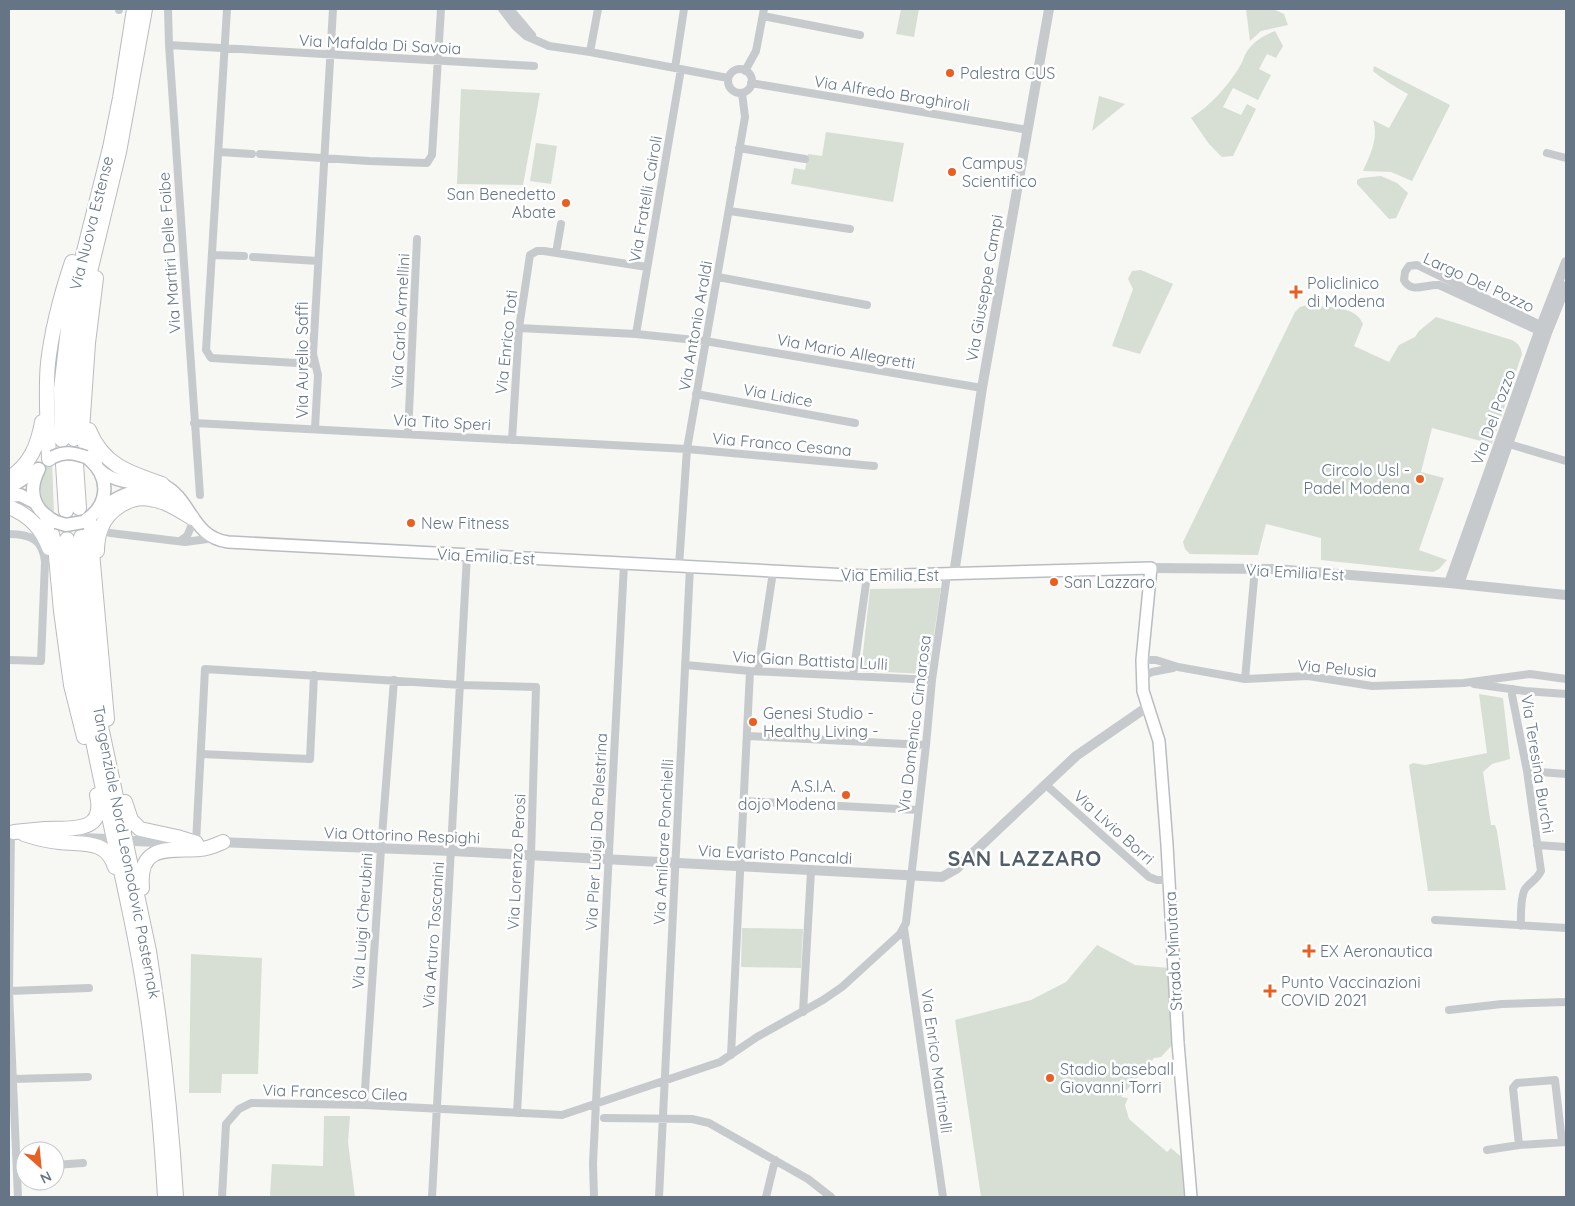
<svg xmlns="http://www.w3.org/2000/svg" width="1575" height="1206" font-family="Quicksand,sans-serif">
<style>
.green{fill:#d7dfd4}
.lines{fill:none;stroke-linecap:round;stroke-linejoin:round}
.secondary-casing{stroke:#b9bdc2;stroke-width:14}
.primary-casing{stroke:#b7bbbf;stroke-width:15}
.trunk-casing{stroke:#b9bcbf;stroke-width:16}
.minor{stroke:#c7cacd;stroke-width:8}
.tertiary{stroke:#c7cacd;stroke-width:10}
.secondary{stroke:#fff;stroke-width:11}
.primary{stroke:#fff;stroke-width:12}
.trunk{stroke:#fff;stroke-width:14}
.primary-bridge-casing{stroke:#b7bbbf;stroke-width:15;stroke-linecap:butt}
.primary-bridge{stroke:#fff;stroke-width:12}
.poi-dot{fill:#e95f22;stroke:#fff;stroke-width:2}
.labels{text-anchor:middle;dominant-baseline:central;stroke-width:5;stroke-linejoin:round;paint-order:stroke}
.street-label{font-size:16px;fill:#657586;stroke:#fff}
.poi-label{font-size:16px;fill:#657586;stroke:#fff;text-anchor:start}
.district-label{font-size:21px;font-weight:bold;letter-spacing:1px;fill:#535e6b;stroke:#fff}
</style>
<rect width="100%" height="100%" fill="#f7f7f4"/>
<!-- green -->
<path class="green" d="M 901,9 L 919,9 L 914,37 L 896,34 Z
M 1246,9 L 1273,9 L 1284,14 L 1288,25 L 1261,31 L 1250,41 Z
M 1275,31 L 1283,46 L 1276,58 L 1267,54 L 1259,69 L 1271,75 L 1258,100 L 1233,88 L 1223,107 L 1241,115 L 1247,104 L 1256,109 L 1233,156 L 1222,157 L 1209,144 L 1191,118 C 1211,105 1228,86 1240,66 C 1242,63 1243,59 1245,55 C 1251,43 1262,36 1275,31 Z
M 1374,66 L 1450,105 L 1412,181 L 1391,172 L 1363,171 C 1370,155 1379,138 1373,120 L 1389,128 L 1408,94 C 1395,87 1384,80 1373,71 Z
M 461,89 L 540,93 L 523,185 L 457,184 Z
M 1099,96 L 1125,104 L 1092,131 Z
M 826,132 L 904,143 L 893,202 L 791,184 L 794,168 L 805,170 L 808,154 L 822,156 Z
M 536,143 L 557,146 L 551,184 L 530,181 Z
M 1381,176 L 1397,183 L 1408,193 L 1396,218 L 1389,219 L 1357,184 L 1357,180 L 1361,178 Z
M 1141,270 L 1173,284 L 1140,354 L 1112,346 L 1133,289 L 1128,279 L 1132,271 Z
M 1307,305 C 1324,307 1356,305 1363,324 L 1354,346 L 1389,362 L 1399,345 L 1415,337 L 1419,331 L 1436,317 L 1512,340 C 1518,343 1521,347 1522,354 L 1492,444 L 1432,428 L 1421,472 L 1444,478 L 1419,550 L 1447,560 L 1439,569 L 1433,572 L 1321,560 L 1321,538 L 1266,524 L 1258,555 L 1190,554 L 1185,549 L 1183,542 L 1295,312 L 1300,307 Z
M 52,460 L 54,514 L 47,512 L 38,500 C 39,484 36,468 52,460 Z
M 941,588 L 928,674 L 861,671 L 870,589 Z
M 1479,694 L 1503,698 L 1510,759 L 1492,764 L 1483,772 L 1491,825 L 1495,825 L 1497,831 L 1506,890 L 1428,891 L 1409,765 L 1413,763 L 1425,765 L 1487,753 Z
M 742,928 L 803,929 L 801,968 L 741,967 Z
M 1097,945 L 1135,965 L 1169,968 L 1175,1042 L 1161,1057 L 1154,1058 L 1121,1097 L 1128,1098 L 1125,1105 L 1129,1119 L 1167,1152 L 1171,1148 L 1186,1161 L 1188,1197 L 981,1197 L 955,1020 L 1031,1000 L 1066,982 Z
M 191,954 L 262,958 L 258,1074 L 222,1074 L 221,1093 L 189,1093 Z
M 324,1116 L 350,1116 L 348,1142 L 355,1197 L 272,1197 L 270,1195 L 272,1164 L 323,1166 Z"/>
<g class="lines">
<!-- secondary casing -->
<g class="secondary-casing">
<path id="secondary" d="M 99,469 C 116,485 140,483 162,484 C 192,498 191,537 228,542 L 867,576 L 1151,568 L 1142,660 L 1143,691 L 1159,741 L 1167,845 L 1178,1043 L 1191,1197
M 98,510 C 126,490 148,480 178,505"/>
</g>
<!-- primary casing -->
<g class="primary-casing">
<path id="primary" d="M 39,469 C 27,492 33,510 56,522
M 9,488 L 38,469
M 9,496 L 20,495 L 36,503
M 83,522 C 110,506 111,477 88,458"/>
</g>
<!-- trunk casing -->
<g class="trunk-casing">
<path id="trunk" d="M 89,430 C 103,465 129,473 162,484
M 74,439 L 73,391 L 78,333 L 82,305 L 119,152 L 145,9
M 62,440 L 61,389 L 71,303 L 110,148 L 120,98 L 134,9
M 49,459 C 48,427 45,394 48,363 C 52,328 61,295 72,262
M 63,464 L 66,511
M 76,464 L 79,508
M 95,464 L 85,444 L 82,430 L 88,343 L 96,278
M 9,478 C 30,465 38,445 42,422
M 9,507 C 29,515 42,528 49,548
M 47,517 L 55,545 L 61,611 L 71,685 L 84,737
M 89,519 L 107,719
M 81,537 L 83,596 L 97,708 L 149,951 C 162,1033 171,1115 176,1197
M 67,539 C 70,579 73,619 79,659 C 92,753 117,845 135,938 C 152,1023 160,1110 165,1197
M 97,551 C 97,544 98,536 101,528 C 108,510 130,495 150,499 C 166,501 179,510 192,518
M 125,802 L 131,820 L 140,829 L 177,837 L 196,843
M 14,832 C 24,831 35,830 45,829 C 71,828 106,834 97,795
M 24,834 C 36,838 47,841 59,842 C 84,845 106,839 115,867
M 142,888 C 138,843 169,851 200,849 C 208,849 216,845 223,842"/>
</g>
<!-- minor -->
<path class="minor" d="M 168,9 L 169,45 L 200,495
M 227,9 L 206,350 L 211,358 L 314,364
M 502,9 L 515,26 L 526,36 L 549,46 L 590,52 L 728,78
M 510,9 L 532,35
M 119,10 L 119,9
M 763,16 L 860,35
M 169,45 L 534,66
M 590,52 L 598,9
M 675,68 L 684,9
M728 81a12 12 0 1 1 24 0a12 12 0 1 1-24 0Z
M 745,71 L 756,51 L 764,9
M 751,83 L 1028,130
M 739,148 L 805,159
M 219,152 L 252,154
M 1547,153 L 1566,158
M 260,154 L 369,161 L 427,163 L 432,155 L 441,9
M 730,211 L 850,229
M 556,253 L 561,224
M 213,255 L 244,256
M 253,257 L 318,261
M 718,277 L 867,305
M 519,328 L 636,334 L 705,341 L 982,388
M 1539,331 L 1439,285 C 1426,284 1411,294 1404,280 L 1405,272 L 1409,266 L 1417,265 L 1545,327
M 636,334 L 681,69
M 696,394 L 855,423
M 194,423 L 687,449 L 874,466
M 315,428 L 318,375 L 313,354 L 333,9
M 408,434 L 417,239
M 512,440 L 519,328 L 530,255 L 537,251 L 544,251 L 647,267
M 1509,444 L 1566,461
M 110,533 L 185,542 L 215,538
M 9,534 C 30,534 43,539 45,562 L 41,661 L 9,660
M 180,541 L 187,536 L 194,520
M 679,566 L 687,449 L 745,117 L 742,93
M 1142,660 L 1156,660 L 1178,667 L 1245,679 L 1308,676 L 1372,686 L 1464,683 L 1530,674 L 1566,679
M 686,665 L 750,671 L 932,680
M 758,671 L 773,572
M 853,676 L 867,576
M 1142,677 L 1152,672 L 1173,668
M 1245,679 L 1255,568
M 1474,684 L 1525,691 L 1566,694
M 1513,689 L 1512,695 L 1527,771 L 1541,871 C 1536,881 1530,882 1525,889 C 1520,898 1521,916 1521,926
M 747,736 L 926,745
M 201,754 L 310,759 L 314,675
M 1527,771 L 1566,774
M 1045,784 L 1149,877 L 1157,880 L 1169,880
M 743,801 L 918,810
M 11,831 L 9,991 L 18,1197
M 196,843 L 205,669 L 461,685 L 536,687 L 531,855 L 517,1113
M 1537,845 L 1566,847
M 1435,920 L 1566,928
M 904,928 L 943,1197
M 9,991 L 89,988
M 1449,1010 L 1502,1004 L 1566,1002
M 803,1012 L 811,871
M 731,1055 L 750,671
M 12,1079 L 88,1077
M 364,1105 L 381,849 L 394,680
M 604,1118 L 692,1119 L 709,1123 L 808,1179 L 831,1197
M 1519,1145 L 1513,1088 L 1517,1083 L 1555,1080 L 1562,1142
M 1487,1150 L 1519,1145 L 1566,1142
M 55,1165 L 83,1163
M 222,1197 L 226,1124 L 239,1109 L 251,1103 L 364,1105 L 562,1115 L 720,1062 L 757,1037 L 823,1000 L 842,987 L 900,934 L 906,923 L 926,745 L 932,680 L 947,575
M 432,1197 L 467,555
M 594,1197 L 593,1163 L 596,1102 L 624,564
M 659,1197 L 690,567
M 766,1197 L 775,1160"/>
<!-- tertiary -->
<path class="tertiary" d="M 1151,568 L 1276,569 L 1449,583 L 1566,595
M 954,574 L 982,388 L 1049,9
M 1449,583 L 1541,326 L 1566,262
M 1459,584 L 1547,333 L 1566,286
M 82,838 L 106,839
M 134,841 L 183,843
M 218,842 L 452,851 L 942,877 L 956,869 L 1076,756 L 1147,707"/>
<!-- secondary -->
<use href="#secondary" class="secondary"/>
<!-- primary -->
<use href="#primary" class="primary"/>
<!-- trunk -->
<use href="#trunk" class="trunk"/>
<!-- primary-bridge casing -->
<g class="primary-bridge-casing">
<path id="primary-bridge" d="M 53,457 C 65,451 74,453 86,457
M 56,522 L 66,525 L 83,522"/>
</g>
<!-- primary-bridge -->
<use href="#primary-bridge" class="primary-bridge"/>
</g>
<!-- markers -->
<g class="poi-dot">
<circle cx="950" cy="73" r="5"/>
<circle cx="952" cy="172" r="5"/>
<circle cx="566" cy="203" r="5"/>
<path d="M1293.5 284.5h5v5h5v5h-5v5h-5v-5h-5v-5h5z"/>
<circle cx="1420" cy="479" r="5"/>
<circle cx="411" cy="523" r="5"/>
<circle cx="1054" cy="582" r="5"/>
<circle cx="753" cy="722" r="5"/>
<circle cx="846" cy="795" r="5"/>
<path d="M1306.5 943.5h5v5h5v5h-5v5h-5v-5h-5v-5h5z"/>
<path d="M1267.5 983.5h5v5h5v5h-5v5h-5v-5h-5v-5h5z"/>
<circle cx="1050" cy="1078" r="5"/>
</g>
<g class="labels">
<!-- street labels -->
<g class="street-label">
<text transform="translate(380 44) rotate(3)">Via Mafalda Di Savoia</text>
<text transform="translate(892 93) rotate(9)">Via Alfredo Braghiroli</text>
<text transform="translate(645 199) rotate(-80)">Via Fratelli Cairoli</text>
<text transform="translate(91 223) rotate(-76)">Via Nuova Estense</text>
<text transform="translate(169 253) rotate(-94)">Via Martiri Delle Foibe</text>
<text transform="translate(1479 282) rotate(25)">Largo Del Pozzo</text>
<text transform="translate(984 288) rotate(-80)">Via Giuseppe Campi</text>
<text transform="translate(400 321) rotate(-87)">Via Carlo Armellini</text>
<text transform="translate(695 326) rotate(-80)">Via Antonio Araldi</text>
<text transform="translate(506 342) rotate(-84)">Via Enrico Toti</text>
<text transform="translate(846 351) rotate(10)">Via Mario Allegretti</text>
<text transform="translate(302 360) rotate(-90)">Via Aurelio Saffi</text>
<text transform="translate(778 395) rotate(10)">Via Lidice</text>
<text transform="translate(1493 417) rotate(-70)">Via Del Pozzo</text>
<text transform="translate(442 422) rotate(3)">Via Tito Speri</text>
<text transform="translate(782 444) rotate(5)">Via Franco Cesana</text>
<text transform="translate(486 556) rotate(3)">Via Emilia Est</text>
<text transform="translate(1295 572) rotate(3)">Via Emilia Est</text>
<text x="890" y="575">Via Emilia Est</text>
<text transform="translate(810 660) rotate(3)">Via Gian Battista Lulli</text>
<text transform="translate(1337 668) rotate(5)">Via Pelusia</text>
<text transform="translate(914 724) rotate(-83)">Via Domenico Cimarosa</text>
<text transform="translate(1538 764) rotate(81)">Via Teresina Burchi</text>
<text transform="translate(1114 827) rotate(42)">Via Livio Borri</text>
<text transform="translate(596 832) rotate(-87)">Via Pier Luigi Da Palestrina</text>
<text transform="translate(402 835) rotate(2)">Via Ottorino Respighi</text>
<text transform="translate(663 842) rotate(-87)">Via Amilcare Ponchielli</text>
<text transform="translate(127 852) rotate(79)">Tangenziale Nord Leonodovic Pasternak</text>
<text transform="translate(775 854) rotate(3)">Via Evaristo Pancaldi</text>
<text transform="translate(516 862) rotate(-87)">Via Lorenzo Perosi</text>
<text transform="translate(362 921) rotate(-86)">Via Luigi Cherubini</text>
<text transform="translate(433 935) rotate(-86)">Via Arturo Toscanini</text>
<text transform="translate(1173 951) rotate(-93)">Strada Minutara</text>
<text transform="translate(937 1061) rotate(82)">Via Enrico Martinelli</text>
<text transform="translate(335 1092) rotate(2)">Via Francesco Cilea</text>
</g>
<!-- poi labels -->
<g class="poi-label">
<text x="960" y="73">Palestra CUS</text>
<text x="962" y="163">Campus<tspan x="962" dy="18">Scientifico</tspan></text>
<text x="556" y="194" text-anchor="end">San Benedetto<tspan x="556" dy="18">Abate</tspan></text>
<text x="1307" y="283">Policlinico<tspan x="1307" dy="18">di Modena</tspan></text>
<text x="1410" y="470" text-anchor="end">Circolo Usl -<tspan x="1410" dy="18">Padel Modena</tspan></text>
<text x="421" y="523">New Fitness</text>
<text x="1064" y="582">San Lazzaro</text>
<text x="763" y="713">Genesi Studio -<tspan x="763" dy="18">Healthy Living -</tspan></text>
<text x="836" y="786" text-anchor="end">A.S.I.A.<tspan x="836" dy="18">dojo Modena</tspan></text>
<text x="1320" y="951">EX Aeronautica</text>
<text x="1281" y="982">Punto Vaccinazioni<tspan x="1281" dy="18">COVID 2021</tspan></text>
<text x="1060" y="1069">Stadio baseball<tspan x="1060" dy="18">Giovanni Torri</tspan></text>
</g>
<!-- district labels -->
<g class="district-label">
<text x="1025" y="858">SAN LAZZARO</text>
</g>
</g>
<!-- border -->
<rect width="1575" height="1206" fill="none" stroke="#657586" stroke-width="20"/>
<!-- north arrow -->
<g transform="translate(40 1166) rotate(153)"><circle r="24" fill="#ffffff" stroke="#c1c8cf"/>
<path d="M0-4L9 19L0 12L-9 19Z" fill="#e95f22"/>
<text y="-8" font-size="14" font-weight="bold" text-anchor="middle" fill="#657586">N</text>
</g>
</svg>
